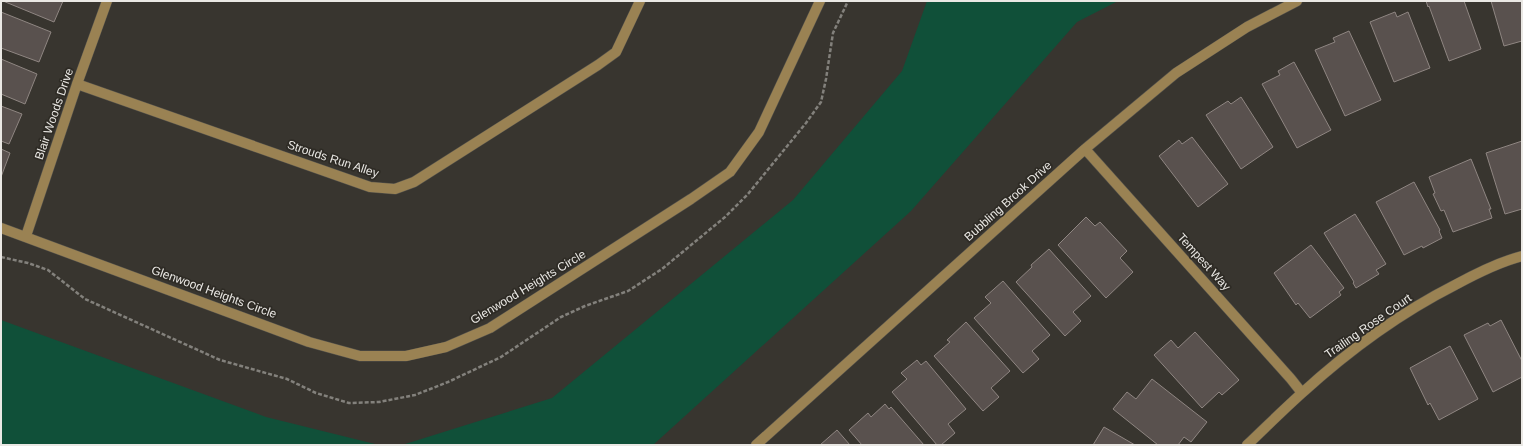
<svg xmlns="http://www.w3.org/2000/svg" width="1523" height="446" font-family="Arial,sans-serif">
<style>
.green{fill:#105039}
.building{fill:#59514e;stroke:#8f8682}
.lines{fill:none;stroke-linecap:round;stroke-linejoin:round}
.minor-casing{stroke:#54524c;stroke-width:11}
.path{stroke:#83817c;stroke-width:2.5;stroke-dasharray:4 2;stroke-linecap:butt}
.minor{stroke:#9a8253;stroke-width:10}
.labels{text-anchor:middle;dominant-baseline:central;stroke-width:3.5;stroke-linejoin:round;paint-order:stroke}
.street-label{font-size:12px;fill:#eae8e4;stroke:#2e2b25}
</style>
<rect width="100%" height="100%" fill="#38352f"/>
<!-- green -->
<path class="green" d="M 927,1 L 1118,1 L 1077,22 L 911,211 L 653,445 L 402,445 L 552,398 L 793,200 L 902,71 Z
M 1,320 L 266,417 L 379,445 L 1,445 Z"/>
<!-- building -->
<path class="building" d="M 3,1 L 63,1 L 54,22 Z
M 1426,1 L 1464,1 L 1481,49 L 1449,61 L 1429,6 L 1428,7 Z
M 1491,1 L 1522,1 L 1522,41 L 1504,46 Z
M 1,12 L 51,32 L 39,62 L 1,48 Z
M 1395,12 L 1397,17 L 1408,12 L 1430,68 L 1394,82 L 1370,22 Z
M 1349,31 L 1381,100 L 1345,116 L 1315,50 L 1335,42 L 1333,38 Z
M 1,59 L 37,74 L 25,104 L 1,94 Z
M 1294,62 L 1331,130 L 1297,148 L 1262,84 L 1280,75 L 1278,71 Z
M 1241,97 L 1273,147 L 1241,169 L 1206,115 L 1228,101 L 1231,104 Z
M 1,106 L 22,114 L 9,144 L 1,141 Z
M 1192,137 L 1228,184 L 1198,207 L 1159,156 L 1179,140 L 1182,144 Z
M 1522,141 L 1522,209 L 1505,214 L 1486,153 Z
M 1,149 L 10,153 L 1,177 Z
M 1471,159 L 1491,209 L 1489,209 L 1492,218 L 1453,232 L 1444,210 L 1441,211 L 1433,194 L 1435,193 L 1429,177 Z
M 1414,182 L 1440,230 L 1439,231 L 1442,238 L 1423,248 L 1422,246 L 1404,255 L 1376,202 Z
M 1355,214 L 1386,264 L 1376,270 L 1379,274 L 1356,288 L 1353,283 L 1354,282 L 1324,233 Z
M 1086,217 L 1095,226 L 1100,222 L 1127,251 L 1120,258 L 1133,272 L 1106,298 L 1058,245 Z
M 1311,245 L 1344,288 L 1339,292 L 1341,295 L 1310,318 L 1298,303 L 1296,305 L 1274,273 Z
M 1049,249 L 1091,296 L 1073,312 L 1081,321 L 1065,336 L 1016,282 L 1032,267 L 1031,265 Z
M 1003,281 L 1050,335 L 1032,351 L 1039,359 L 1023,373 L 974,318 L 991,303 L 985,297 Z
M 1501,320 L 1522,361 L 1522,377 L 1493,392 L 1464,335 L 1488,323 L 1490,326 Z
M 966,322 L 1010,371 L 991,388 L 999,397 L 983,411 L 934,356 L 950,342 L 947,340 Z
M 1195,332 L 1239,380 L 1222,395 L 1219,392 L 1202,408 L 1154,355 L 1171,340 L 1178,348 Z
M 1450,346 L 1478,399 L 1439,420 L 1430,403 L 1428,405 L 1410,368 Z
M 917,360 L 921,365 L 926,361 L 966,409 L 948,424 L 955,433 L 941,445 L 937,445 L 892,392 L 907,379 L 901,373 Z
M 1152,379 L 1207,422 L 1191,442 L 1184,437 L 1178,445 L 1158,445 L 1113,409 L 1127,392 L 1136,399 Z
M 885,404 L 889,409 L 891,407 L 924,445 L 862,445 L 849,430 L 868,413 L 871,417 Z
M 1104,427 L 1135,445 L 1093,445 Z
M 837,430 L 850,445 L 820,445 Z"/>
<g class="lines">
<!-- minor casing -->
<g class="minor-casing">
<path id="minor" d="M 77,84 L 370,187 L 395,189 L 414,182 L 598,65 L 616,52 L 640,1
M 1085,149 L 1291,379 L 1302,393
M 1,228 L 309,342 L 360,356 L 406,356 L 446,347 L 490,328 L 691,199 L 730,172 L 759,132 L 820,1
M 26,236 L 77,84 L 107,1
M 756,445 L 1085,149 L 1176,73 L 1247,27 L 1297,1
M 1247,445 C 1265,428 1283,410 1302,393 C 1348,351 1400,313 1455,285 C 1477,273 1499,262 1522,256"/>
</g>
<!-- path -->
<path class="path" d="M 1,257 L 28,263 L 48,270 L 85,299 L 220,360 L 287,379 L 316,393 L 349,403 L 379,402 L 415,395 L 448,382 L 501,357 L 561,317 L 585,306 L 628,291 L 662,269 L 725,217 L 748,194 L 806,123 L 821,102 L 826,79 L 833,33 L 848,1"/>
<!-- minor -->
<use href="#minor" class="minor"/>
</g>
<g class="labels">
<!-- street labels -->
<g class="street-label">
<text transform="translate(54 114) rotate(-71)">Blair Woods Drive</text>
<text transform="translate(333 159) rotate(18)">Strouds Run Alley</text>
<text transform="translate(1008 201) rotate(-42)">Bubbling Brook Drive</text>
<text transform="translate(1204 262) rotate(48)">Tempest Way</text>
<text transform="translate(528 287) rotate(-31)">Glenwood Heights Circle</text>
<text transform="translate(214 292) rotate(20)">Glenwood Heights Circle</text>
<text transform="translate(1368 326) rotate(-35)">Trailing Rose Court</text>
</g>
</g>
<!-- border -->
<rect width="1523" height="446" fill="none" stroke="#eae8e4" stroke-width="4"/>
</svg>
